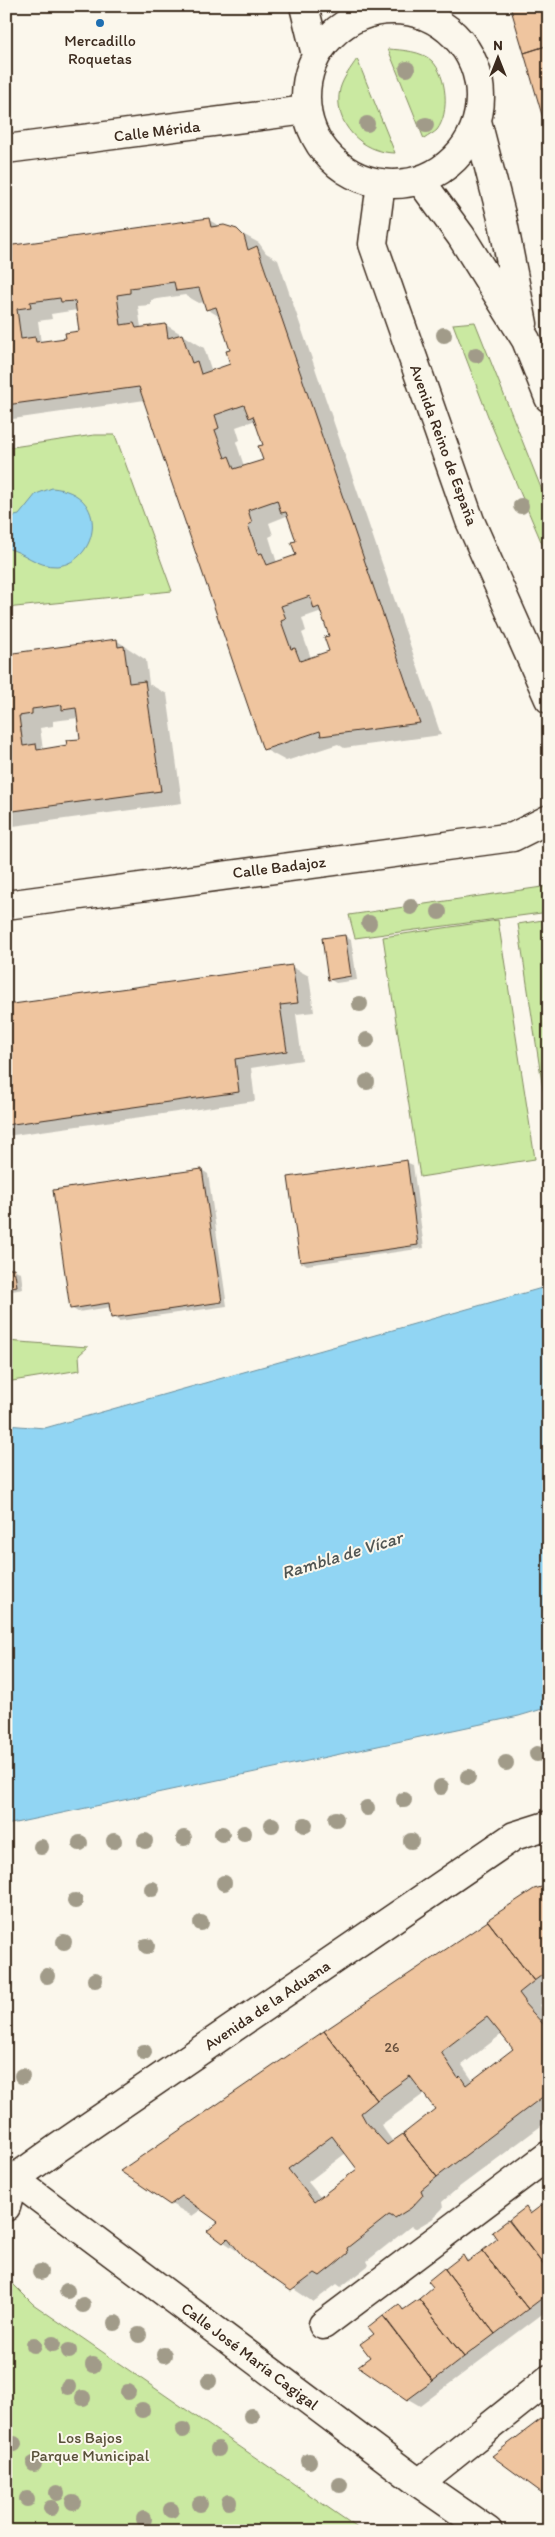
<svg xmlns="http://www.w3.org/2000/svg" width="555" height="2537" font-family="Itim,sans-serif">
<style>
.green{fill:#cae9a1;stroke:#828a60}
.water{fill:#91d5f3;stroke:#6f919e}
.shadow{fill:#0003;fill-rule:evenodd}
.building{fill:#efc59f;stroke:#3b2a1e;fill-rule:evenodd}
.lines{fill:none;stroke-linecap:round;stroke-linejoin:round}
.minor-casing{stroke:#3b2a1e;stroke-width:31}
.minor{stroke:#fbf7ec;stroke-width:28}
.tree{fill:#a19b89}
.poi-dot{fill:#1f6fb2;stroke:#fbf7ec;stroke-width:2}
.labels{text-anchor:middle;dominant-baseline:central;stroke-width:4;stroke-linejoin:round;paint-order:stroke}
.number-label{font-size:14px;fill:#68513e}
.poi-label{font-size:16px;fill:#3b2a1e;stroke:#fbf7ec}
.street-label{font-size:16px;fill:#3b2a1e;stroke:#fbf7ec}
.park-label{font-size:16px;fill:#585038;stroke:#fbf7ec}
.water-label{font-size:18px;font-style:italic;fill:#505553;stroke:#fbf7ec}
</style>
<rect width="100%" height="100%" fill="#fbf7ec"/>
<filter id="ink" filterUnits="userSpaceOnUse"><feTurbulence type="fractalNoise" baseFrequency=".02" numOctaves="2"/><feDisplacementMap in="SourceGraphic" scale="10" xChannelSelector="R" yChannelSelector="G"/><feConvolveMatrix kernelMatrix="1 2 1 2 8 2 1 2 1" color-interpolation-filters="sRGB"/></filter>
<g filter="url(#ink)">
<!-- green -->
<path class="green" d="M 388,49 C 402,50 422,51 432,61 C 447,76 450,113 437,130 C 434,133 428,136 424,139 Z
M 357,59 L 395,153 C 363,153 332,124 340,89 C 343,78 351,68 357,59 Z
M 475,322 L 549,508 L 549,560 L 491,424 L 453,324 Z
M 94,435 L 115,435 L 172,591 L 6,608 L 6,448 Z
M 549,886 L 549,912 L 355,938 L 349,915 Z
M 549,919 L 549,1129 L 518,924 Z
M 498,920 L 535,1159 L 420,1177 L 383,937 Z
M 6,1341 L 88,1347 L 79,1355 L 80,1370 L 6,1382 Z
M 6,2277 L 33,2304 L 362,2531 L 6,2531 Z"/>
<!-- water -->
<path class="water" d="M 52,488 C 111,493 99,562 57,566 C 36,567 25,552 6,548 L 6,518 L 19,515 L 36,494 Z
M 549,1286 L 549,1707 L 519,1716 L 6,1825 L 6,1425 L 45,1428 Z"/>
<!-- shadow -->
<path class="shadow" d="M 209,220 L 221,227 L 237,231 L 259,243 L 266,253 L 278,260 L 441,735 L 344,748 L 338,744 L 286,761 L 264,749 L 145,400 L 6,420 L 6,248 ZM 185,295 L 199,303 L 205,302 L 207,309 L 220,317 L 232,351 L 231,365 L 212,372 L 204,348 L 188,338 L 166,325 L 141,328 L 138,306 L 151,305 L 151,300 ZM 77,310 L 80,332 L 67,339 L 41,343 L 38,321 L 52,319 L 51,314 ZM 256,420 L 265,446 L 265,460 L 244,466 L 236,442 L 240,440 L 236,427 ZM 289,515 L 298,542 L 298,556 L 277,563 L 269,537 L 273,535 L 269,523 ZM 322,611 L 331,637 L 330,651 L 311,658 L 302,633 L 306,631 L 302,618 Z
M 116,640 L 146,660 L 149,684 L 167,694 L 182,803 L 6,827 L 6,655 ZM 78,718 L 81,740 L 69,746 L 43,750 L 40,728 L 53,726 L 53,721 Z
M 345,936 L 351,940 L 357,980 L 336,983 L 329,979 Z
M 292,967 L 309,976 L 314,1012 L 296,1014 L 302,1060 L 251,1068 L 255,1101 L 6,1136 L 6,1007 Z
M 406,1162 L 413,1165 L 424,1248 L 307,1265 L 301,1261 Z
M 202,1170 L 208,1174 L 227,1306 L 119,1321 L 113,1317 L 111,1307 L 78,1312 L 71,1308 Z
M 14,1269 L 21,1273 L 23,1289 L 6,1292 L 6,1270 Z
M 549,1886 L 549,1999 L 540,2005 L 549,2020 L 549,2120 L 458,2188 L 442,2202 L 443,2208 L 432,2219 L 415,2229 L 411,2226 L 367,2261 L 369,2265 L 341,2287 L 337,2284 L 313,2302 L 224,2242 L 220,2222 L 202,2209 L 192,2216 L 171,2204 ZM 502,2034 L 514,2050 L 473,2081 L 462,2065 ZM 425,2093 L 437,2109 L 393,2142 L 381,2125 ZM 346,2153 L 359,2169 L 321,2198 L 308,2182 Z
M 549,2201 L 549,2309 L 420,2406 L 408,2399 L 372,2357 L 375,2335 L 399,2306 L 406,2310 L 435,2288 L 430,2281 L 463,2257 L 470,2261 L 499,2239 L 494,2232 L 526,2209 L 533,2213 Z"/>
<!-- building -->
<path class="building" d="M 510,6 L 549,6 L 549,45 L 524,53 Z
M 549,45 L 549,139 L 524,53 Z
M 209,218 L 211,227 L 224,225 L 237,229 L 244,236 L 248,250 L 257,246 L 420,723 L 321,736 L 320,731 L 263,750 L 139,387 L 6,405 L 6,246 ZM 174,282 L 176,291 L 199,288 L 206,310 L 216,307 L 230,350 L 226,351 L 230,364 L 201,374 L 197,361 L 192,363 L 182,334 L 168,338 L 166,324 L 136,328 L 134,323 L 121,325 L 117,295 L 130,293 L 130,288 ZM 60,298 L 61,302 L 75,301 L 79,331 L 65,333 L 66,338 L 36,342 L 35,337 L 21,339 L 17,309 L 31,307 L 30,302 ZM 244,405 L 249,418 L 253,416 L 263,445 L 258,446 L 263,460 L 234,469 L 229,456 L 225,458 L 215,430 L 219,428 L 215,415 ZM 277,500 L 281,513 L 286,512 L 296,541 L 291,542 L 296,555 L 267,565 L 262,553 L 258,554 L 248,525 L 252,523 L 248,510 ZM 310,596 L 314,609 L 319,607 L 329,636 L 324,637 L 329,651 L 300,661 L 295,648 L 291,649 L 281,621 L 286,619 L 281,606 Z
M 117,639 L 118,647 L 124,646 L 129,683 L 145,681 L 161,791 L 6,812 L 6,654 ZM 62,705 L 62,710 L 76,708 L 80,739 L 66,740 L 67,745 L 37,750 L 36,744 L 23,746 L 19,716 L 32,714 L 32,709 Z
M 345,935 L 351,976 L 328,980 L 322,938 Z
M 292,965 L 298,1003 L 280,1005 L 287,1051 L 235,1059 L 239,1092 L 6,1125 L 6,1005 Z
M 407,1160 L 418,1245 L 300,1262 L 288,1177 Z
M 202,1169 L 222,1302 L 111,1318 L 109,1303 L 70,1309 L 53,1190 Z
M 14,1268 L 17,1286 L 6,1288 L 6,1269 Z
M 549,1885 L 549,1970 L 534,1981 L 487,1920 L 534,1889 Z
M 488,1921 L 534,1981 L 519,1993 L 525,2001 L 524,2003 L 544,2025 L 549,2022 L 549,2092 L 437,2177 L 403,2134 L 435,2109 L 410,2076 L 377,2100 L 324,2031 ZM 487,2017 L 513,2049 L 466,2085 L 460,2076 L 458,2078 L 441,2052 Z
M 324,2031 L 377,2100 L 361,2113 L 366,2122 L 387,2145 L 403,2134 L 437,2177 L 421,2190 L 423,2195 L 411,2208 L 395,2218 L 389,2215 L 347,2248 L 348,2253 L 334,2265 L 320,2276 L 315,2273 L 291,2291 L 244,2258 L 228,2238 L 223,2243 L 207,2231 L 218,2222 L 182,2196 L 170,2205 L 120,2171 ZM 332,2136 L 357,2169 L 314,2202 L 288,2169 Z
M 546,2202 L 549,2206 L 549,2272 L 509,2220 L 526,2207 L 530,2214 Z
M 508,2220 L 549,2272 L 549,2293 L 528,2309 L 482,2251 L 497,2239 L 492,2232 Z
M 482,2251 L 528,2309 L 495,2334 L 445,2269 L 463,2255 L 467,2262 Z
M 444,2268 L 495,2334 L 464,2357 L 419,2299 L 433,2287 L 428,2281 Z
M 419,2299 L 464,2357 L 433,2381 L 383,2316 L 399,2304 L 403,2310 Z
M 383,2315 L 433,2381 L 407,2400 L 358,2366 L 370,2357 L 360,2344 L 374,2334 L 368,2327 Z
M 549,2413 L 549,2498 L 492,2456 Z"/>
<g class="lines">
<!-- minor casing -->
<g class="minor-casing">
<path id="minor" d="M 304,6 L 316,55
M306 97a87 87 0 1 1 174 0a87 87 0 1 1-174 0Z
M 477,121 L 503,222 L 523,324
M 6,149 L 306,110
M 420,180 L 461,236 L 526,340 L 549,398
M 381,183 L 373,244 L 470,521 L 549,699
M 6,905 L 513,837 L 549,819
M 14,2179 L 419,2483 L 488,2531
M 6,2207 L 14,2179 L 59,2147 L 514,1836 L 549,1825
M 323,2325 L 549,2155
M 419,2483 L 549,2379"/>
</g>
<!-- minor -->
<use href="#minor" class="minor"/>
</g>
<!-- trees -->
<g class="tree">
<circle cx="407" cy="69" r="8"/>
<circle cx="367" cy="124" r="8"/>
<circle cx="426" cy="125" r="8"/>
<circle cx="444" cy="335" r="8"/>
<circle cx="476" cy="355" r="8"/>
<circle cx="521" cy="506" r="8"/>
<circle cx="411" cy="907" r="8"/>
<circle cx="439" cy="912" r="8"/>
<circle cx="369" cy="923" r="8"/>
<circle cx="360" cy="1004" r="8"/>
<circle cx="367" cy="1040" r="8"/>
<circle cx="367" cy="1082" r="8"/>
<circle cx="537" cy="1754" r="8"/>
<circle cx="506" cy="1763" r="8"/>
<circle cx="468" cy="1777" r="8"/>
<circle cx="441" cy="1787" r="8"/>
<circle cx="404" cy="1800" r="8"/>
<circle cx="367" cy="1808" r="8"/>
<circle cx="336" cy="1819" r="8"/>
<circle cx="272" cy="1825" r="8"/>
<circle cx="305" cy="1825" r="8"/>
<circle cx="244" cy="1833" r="8"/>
<circle cx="222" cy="1834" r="8"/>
<circle cx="184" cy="1838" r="8"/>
<circle cx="114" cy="1841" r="8"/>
<circle cx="145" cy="1841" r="8"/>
<circle cx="411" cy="1841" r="8"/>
<circle cx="80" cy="1843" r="8"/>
<circle cx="41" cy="1847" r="8"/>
<circle cx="224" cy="1883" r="8"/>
<circle cx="152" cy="1889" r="8"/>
<circle cx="75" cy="1901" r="8"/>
<circle cx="201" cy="1923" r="8"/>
<circle cx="64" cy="1942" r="8"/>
<circle cx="147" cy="1946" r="8"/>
<circle cx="47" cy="1976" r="8"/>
<circle cx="95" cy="1980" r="8"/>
<circle cx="144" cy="2052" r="8"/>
<circle cx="22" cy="2076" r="8"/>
<circle cx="40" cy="2272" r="8"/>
<circle cx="67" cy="2291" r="8"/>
<circle cx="83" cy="2305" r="8"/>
<circle cx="115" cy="2323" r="8"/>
<circle cx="139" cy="2335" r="8"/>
<circle cx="53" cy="2344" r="8"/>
<circle cx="34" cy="2345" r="8"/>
<circle cx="69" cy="2351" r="8"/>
<circle cx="164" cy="2355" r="8"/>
<circle cx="93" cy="2365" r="8"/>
<circle cx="209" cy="2381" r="8"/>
<circle cx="68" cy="2387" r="8"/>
<circle cx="128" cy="2392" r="8"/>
<circle cx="83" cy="2398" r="8"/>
<circle cx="142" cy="2410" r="8"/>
<circle cx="251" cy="2416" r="8"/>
<circle cx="183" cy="2430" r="8"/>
<circle cx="14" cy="2444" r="8"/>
<circle cx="218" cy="2449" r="8"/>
<circle cx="309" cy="2461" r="8"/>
<circle cx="34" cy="2464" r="8"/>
<circle cx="340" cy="2485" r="8"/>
<circle cx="57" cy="2493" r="8"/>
<circle cx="27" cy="2499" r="8"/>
<circle cx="73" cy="2502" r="8"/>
<circle cx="229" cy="2502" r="8"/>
<circle cx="200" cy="2504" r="8"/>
<circle cx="51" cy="2508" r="8"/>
<circle cx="171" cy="2510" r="8"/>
<circle cx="144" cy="2519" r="8"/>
</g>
</g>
<!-- markers -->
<circle class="poi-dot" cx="100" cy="23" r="5"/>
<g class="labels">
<!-- number labels -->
<g class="number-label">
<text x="392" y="2047">26</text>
</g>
<!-- poi labels -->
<g class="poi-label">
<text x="100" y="40">Mercadillo<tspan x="100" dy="18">Roquetas</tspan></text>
</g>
<!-- street labels -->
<g class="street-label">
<text transform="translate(157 131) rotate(-7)">Calle Mérida</text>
<text transform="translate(444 445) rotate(70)">Avenida Reino de España</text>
<text transform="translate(279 867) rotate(-7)">Calle Badajoz</text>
<text transform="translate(267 2005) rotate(-34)">Avenida de la Aduana</text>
<text transform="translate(250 2356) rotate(37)">Calle José María Cagigal</text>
</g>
<!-- park labels -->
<g class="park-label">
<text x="90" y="2437">Los Bajos<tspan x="90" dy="18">Parque Municipal</tspan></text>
</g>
<!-- water labels -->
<g class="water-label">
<text transform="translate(342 1555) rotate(-17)">Rambla de Vícar</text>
</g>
</g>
<!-- margin -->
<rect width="555" height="2537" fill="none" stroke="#fbf7ec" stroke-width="25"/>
<rect x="12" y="12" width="530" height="2512" fill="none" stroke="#3b2a1e" stroke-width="2" filter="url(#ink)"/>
<!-- north arrow -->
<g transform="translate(498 58)" stroke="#fbf7ec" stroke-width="4" paint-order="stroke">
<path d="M0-4L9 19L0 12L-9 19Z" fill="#3b2a1e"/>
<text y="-8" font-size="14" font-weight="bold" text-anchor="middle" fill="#3b2a1e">N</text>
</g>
</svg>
